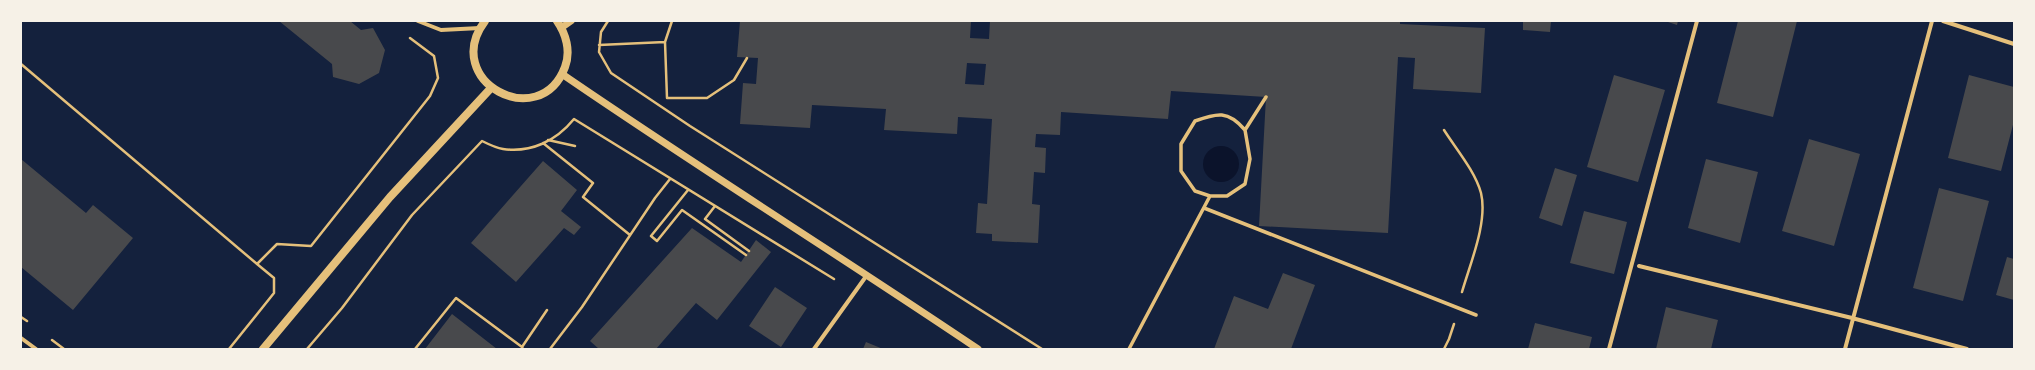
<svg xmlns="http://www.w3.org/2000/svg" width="2035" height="370" font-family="'PT Serif',serif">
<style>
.water{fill:#0b132b}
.building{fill:#48494c;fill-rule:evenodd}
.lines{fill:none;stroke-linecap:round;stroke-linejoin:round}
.path{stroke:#e5c07b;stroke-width:2.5}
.pedestrian{stroke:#e5c07b;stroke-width:3.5}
.minor{stroke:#e5c07b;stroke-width:4}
.tertiary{stroke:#e5c07b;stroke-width:7}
.secondary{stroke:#e5c07b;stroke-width:8}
</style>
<rect width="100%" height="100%" fill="#14213d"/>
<!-- water -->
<path class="water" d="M1203 164a18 18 0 1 1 36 0a18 18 0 1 1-36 0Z"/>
<!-- building -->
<path class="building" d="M 279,21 L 350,21 L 361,30 L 373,28 L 385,50 L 379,73 L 359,84 L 333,77 L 332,64 Z
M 740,21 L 971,21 L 970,38 L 989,39 L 990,21 L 1400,21 L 1400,24 L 1485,28 L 1481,93 L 1413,89 L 1415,58 L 1398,57 L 1388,233 L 1259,226 L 1266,97 L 1171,91 L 1168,119 L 1061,112 L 1060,135 L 1036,134 L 1035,147 L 1046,148 L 1045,173 L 1034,172 L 1032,204 L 1040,205 L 1038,243 L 992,241 L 992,234 L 976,233 L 978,203 L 987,204 L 992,119 L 958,117 L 957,134 L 884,130 L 886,109 L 812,105 L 810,128 L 740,124 L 743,83 L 756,84 L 758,58 L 737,57 ZM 967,63 L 986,64 L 984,85 L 965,84 Z
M 1523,21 L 1551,21 L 1550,32 L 1523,30 Z
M 1665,21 L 1678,21 L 1677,25 Z
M 1738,21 L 1797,21 L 1773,117 L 1717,103 Z
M 1614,75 L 1665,90 L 1638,182 L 1587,167 Z
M 1969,75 L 2014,87 L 2014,121 L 2001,171 L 1948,158 Z
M 1809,139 L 1860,154 L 1834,246 L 1782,231 Z
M 21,159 L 86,213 L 93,205 L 133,238 L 73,310 L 21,267 Z
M 1706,159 L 1758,172 L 1740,243 L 1688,228 Z
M 543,161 L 577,190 L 561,211 L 581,227 L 574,235 L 564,228 L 516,282 L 471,243 Z
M 1555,168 L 1577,175 L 1562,226 L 1539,218 Z
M 1939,188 L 1989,201 L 1963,301 L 1913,288 Z
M 1584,211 L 1627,222 L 1614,274 L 1570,263 Z
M 692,228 L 741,262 L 756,240 L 771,252 L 717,320 L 696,303 L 656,349 L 599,349 L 590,341 Z
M 2007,257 L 2014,259 L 2014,300 L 1996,295 Z
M 1283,273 L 1315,285 L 1291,349 L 1214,349 L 1234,296 L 1268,309 Z
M 775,287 L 807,308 L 781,347 L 749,326 Z
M 1666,307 L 1718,320 L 1711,349 L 1656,349 Z
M 452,314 L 497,349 L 425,349 Z
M 1535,323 L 1592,337 L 1589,349 L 1528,349 Z
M 866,342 L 883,349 L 863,349 Z"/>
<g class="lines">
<!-- path -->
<path class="path" d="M 608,21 L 601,32 L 599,52 L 611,73 L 690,126 L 1042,349
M 665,42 L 672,21
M 599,45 L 665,42 L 667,98 L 707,98 L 734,80 L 747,58
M 21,64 L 257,264
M 1444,130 C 1456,149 1475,171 1481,193 C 1488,222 1470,264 1462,292
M 548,140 L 575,146
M 543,143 L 593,183 L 583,197 L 630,235
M 688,190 L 651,236 L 657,241 L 682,210 L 746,255
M 715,206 L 705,219 L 749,251
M 21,317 L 27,321
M 52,340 L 64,349
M 229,349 L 274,293 L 274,278 L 257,264 L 277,244 L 311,246 L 430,96 L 438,78 L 434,56 L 410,38
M 307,349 L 342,308 L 412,215 L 482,141 C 488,144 496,148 503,149 C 531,153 556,141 574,119 L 834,279
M 415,349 L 456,298 L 522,347
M 523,349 L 522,347 L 547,310
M 550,349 L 582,307 L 655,198 L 670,179
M 1444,349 L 1449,339 L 1454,324"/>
<!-- pedestrian -->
<path class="pedestrian" d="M 1210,196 L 1195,191 L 1181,171 L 1181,144 L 1195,121 C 1217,113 1228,110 1245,130
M 1204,208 L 1476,315
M 1129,349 L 1210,196 L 1227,196 L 1245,184 L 1250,159 L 1245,130 L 1266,97"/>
<!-- minor -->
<path class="minor" d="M 418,21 L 441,30 L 480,28
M 1943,21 L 2014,44
M 1639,266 L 1852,318 L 1967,349
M 21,338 L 36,349
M 814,349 L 867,275
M 1609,349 L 1697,21
M 1845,349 L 1932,21"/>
<!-- tertiary -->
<path class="tertiary" d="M 561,28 L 571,21
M 562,74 C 699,168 840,256 978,349"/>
<!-- secondary -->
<path class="secondary" d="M 485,21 C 440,81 540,134 565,67 C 571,51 566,34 557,21
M 263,349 L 390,197 L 491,88"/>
</g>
<!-- border -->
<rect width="2035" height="370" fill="none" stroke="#f6f1e7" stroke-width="44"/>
</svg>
